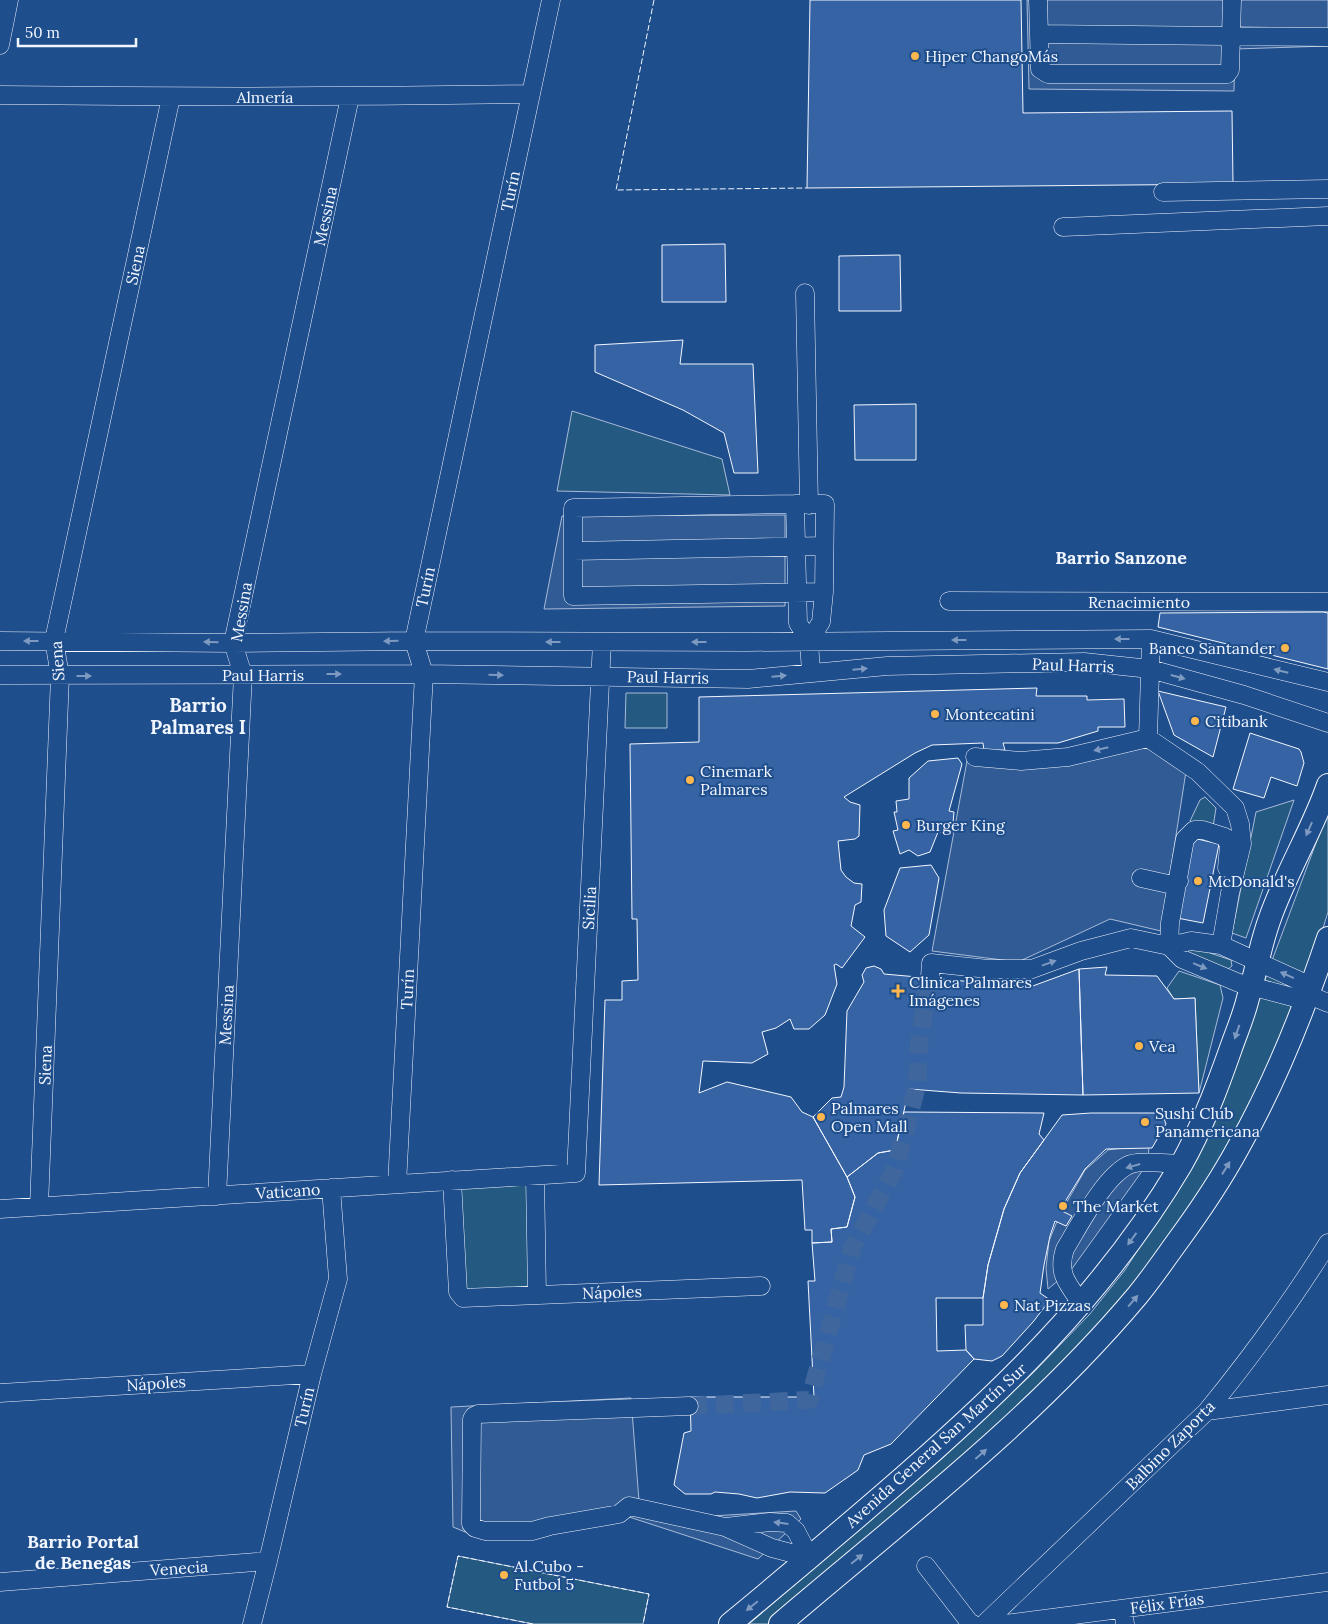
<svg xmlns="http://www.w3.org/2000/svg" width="1328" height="1624" font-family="Lora,serif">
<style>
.green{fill:#245a82;stroke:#a8bbd7}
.parking{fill:#305b95;stroke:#a8bbd7}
.building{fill:#3563a3;stroke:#f2f6ff}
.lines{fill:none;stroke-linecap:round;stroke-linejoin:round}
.minor-tunnel{stroke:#3f679d;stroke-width:18;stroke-dasharray:18 9;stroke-linecap:butt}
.minor-casing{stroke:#f2f6ff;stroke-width:19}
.major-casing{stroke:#f2f6ff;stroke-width:24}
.minor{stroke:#1f4e8c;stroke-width:18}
.major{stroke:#1f4e8c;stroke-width:22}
.fence{stroke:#f2f6ff;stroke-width:1;stroke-dasharray:6 2.5;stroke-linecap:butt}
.oneway{fill:#7e9ac0}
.poi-dot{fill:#ffb74d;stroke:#1f4e8c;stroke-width:2}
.labels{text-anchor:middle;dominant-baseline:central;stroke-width:4;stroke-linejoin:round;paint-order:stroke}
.poi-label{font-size:16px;fill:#f2f6ff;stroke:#1f4e8c;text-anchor:start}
.street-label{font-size:16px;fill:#f2f6ff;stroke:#1f4e8c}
.neighbourhood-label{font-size:18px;font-weight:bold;fill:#f2f6ff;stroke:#1f4e8c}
.quarter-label{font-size:19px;font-weight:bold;fill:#f2f6ff;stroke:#1f4e8c}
</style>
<rect width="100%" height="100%" fill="#1f4e8c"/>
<!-- green -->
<path class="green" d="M 572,411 L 722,459 L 730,495 L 557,491 Z
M 626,693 L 667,693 L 667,728 L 625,728 Z
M 1205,797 L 1216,808 L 1213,827 L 1190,821 L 1200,800 Z
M 1294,800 L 1246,938 L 1232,933 L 1256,812 Z
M 1328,811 L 1328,912 L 1304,989 L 1273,1058 L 1214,1174 L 1137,1280 L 1085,1341 L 986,1435 L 815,1585 L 769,1624 L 749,1624 L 938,1462 L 1033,1373 L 1089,1315 L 1125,1270 L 1171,1198 L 1210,1126 Z
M 1195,948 L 1231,960 L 1232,966 L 1228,969 L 1190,955 L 1188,950 Z
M 1179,971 L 1220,985 L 1223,998 L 1199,1093 L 1195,998 L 1174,999 L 1167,988 Z
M 535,1176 L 537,1294 L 463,1298 L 452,1180 Z
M 458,1556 L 649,1594 L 643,1624 L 533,1624 L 447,1607 Z"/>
<!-- parking -->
<path class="parking" d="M 1027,0 L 1328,0 L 1328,46 L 1235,49 L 1234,91 L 1029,89 Z
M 785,515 L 785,606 L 544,609 L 562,516 Z
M 1149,736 L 1187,765 L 1161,931 L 1110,919 L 1018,962 L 932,951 L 967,761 L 1069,757 Z
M 1149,1144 L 1148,1163 L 1071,1270 L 1048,1289 L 1046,1268 L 1049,1241 L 1060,1214 L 1085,1170 L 1108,1150 Z
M 631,1398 L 639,1501 L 711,1516 L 796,1511 L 801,1519 L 758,1559 L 623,1515 L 485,1540 L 453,1527 L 451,1407 Z"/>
<!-- building -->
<path class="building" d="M 810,0 L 1021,0 L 1023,113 L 1232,111 L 1233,184 L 807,188 Z
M 725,244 L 726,302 L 662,302 L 662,245 Z
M 900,255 L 901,311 L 839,311 L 839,256 Z
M 683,340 L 680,364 L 753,364 L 758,473 L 734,473 L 724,433 L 683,410 L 595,372 L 595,345 Z
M 916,404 L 916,460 L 855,460 L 854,405 Z
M 1323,612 L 1328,613 L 1328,669 L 1158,627 L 1160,613 Z
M 1037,688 L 1036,696 L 1087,696 L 1087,700 L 1124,699 L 1125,727 L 1098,727 L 1098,731 L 1058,743 L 1003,743 L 1005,750 L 984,751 L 983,743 L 932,745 L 915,753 L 844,797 L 850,802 L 860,805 L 859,836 L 855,839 L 838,841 L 841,870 L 846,877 L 854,883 L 862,884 L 861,902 L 855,905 L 851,926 L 865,937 L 842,968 L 836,964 L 834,965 L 837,984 L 825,1015 L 809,1029 L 794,1029 L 790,1019 L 776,1028 L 762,1032 L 768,1054 L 752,1063 L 703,1061 L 699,1093 L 727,1082 L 791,1097 L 802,1112 L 813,1117 L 847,1177 L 855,1197 L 847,1227 L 831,1229 L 832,1242 L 812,1243 L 812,1230 L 805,1230 L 802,1180 L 599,1185 L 605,1000 L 622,1000 L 622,981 L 638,980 L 637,919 L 632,919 L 630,744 L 699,742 L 699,697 Z
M 1158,691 L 1226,707 L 1213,757 L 1174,735 Z
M 1250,733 L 1299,749 L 1301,752 L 1304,763 L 1297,786 L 1271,777 L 1264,798 L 1233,789 Z
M 958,758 L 962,764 L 949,811 L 954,812 L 952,833 L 938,832 L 930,852 L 918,856 L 909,850 L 900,854 L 893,831 L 898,830 L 894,812 L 897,812 L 896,801 L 909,799 L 909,778 L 928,761 Z
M 1193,838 L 1219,844 L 1203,923 L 1177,918 Z
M 931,865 L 939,878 L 929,935 L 910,952 L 886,936 L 884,910 L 900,868 Z
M 874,966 L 881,969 L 884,974 L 1030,987 L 1079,969 L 1083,1095 L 961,1093 L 909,1089 L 895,1150 L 878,1153 L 847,1177 L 813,1117 L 832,1098 L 841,1097 L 844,1087 L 847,1011 L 864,982 L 862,975 L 866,968 Z
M 1107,967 L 1105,975 L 1157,976 L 1174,999 L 1195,998 L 1199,1093 L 1083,1095 L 1079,969 Z
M 904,1112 L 1044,1113 L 1039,1134 L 1044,1140 L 1020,1173 L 1004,1209 L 988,1265 L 983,1298 L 936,1298 L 937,1351 L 966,1350 L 974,1359 L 891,1444 L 864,1455 L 858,1470 L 825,1493 L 790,1492 L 757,1498 L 739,1494 L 715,1492 L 711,1494 L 685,1494 L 674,1485 L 684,1433 L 691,1431 L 690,1397 L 814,1397 L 808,1281 L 815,1281 L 812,1243 L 832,1242 L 831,1229 L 847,1227 L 855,1197 L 847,1177 L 878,1153 L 895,1150 Z
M 1091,1113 L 1162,1113 L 1166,1124 L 1152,1148 L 1106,1149 L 1085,1169 L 1060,1210 L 1072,1216 L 1066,1226 L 1055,1221 L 1050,1236 L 1044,1265 L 1040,1293 L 1050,1300 L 1033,1322 L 1002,1356 L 992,1361 L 974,1359 L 966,1350 L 965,1325 L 983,1325 L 983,1298 L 988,1265 L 1004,1209 L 1020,1173 L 1062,1115 Z"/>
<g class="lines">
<!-- minor-tunnel -->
<path class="minor-tunnel" d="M 689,1406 L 809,1400 L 853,1246 L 895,1169 L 917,1086 L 919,1043 L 930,977"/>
<!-- minor casing -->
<g class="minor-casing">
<path id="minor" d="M 1038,0 L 1039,34 L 1328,37
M 1039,34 L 1040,69 L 1048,74 L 1227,74 L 1230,70 L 1232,0
M 0,45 L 9,0
M 0,95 C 177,97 354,97 531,94
M 1163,192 L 1328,189
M 1063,227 L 1328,216
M 805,293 L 809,505
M 795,504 L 825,504 L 824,592 L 821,622 L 809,641 L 798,623 Z
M 573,551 L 573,508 L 795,504
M 824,592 L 573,596 L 573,551 L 824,546
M 949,601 L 1328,602
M 0,641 L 233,643 L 414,641 L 747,642 L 1151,639 L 1328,682
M 809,641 L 811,673
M 0,675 L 424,674 L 748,679 L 887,666 L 1084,662 L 1150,669 L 1244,695 L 1328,723
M 1148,738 L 1151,639
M 975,757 L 1021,761 L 1068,757 L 1148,738 L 1198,772 L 1235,808 L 1240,824 L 1242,844 L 1230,893 L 1221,945
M 1227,868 L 1229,845 L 1225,837 L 1203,830 L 1194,830 L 1185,839 L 1170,923 L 1169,946 L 1191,941 L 1221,945 L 1302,982 L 1309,995
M 1141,878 L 1168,884 L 1179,881
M 930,977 L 931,963 L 988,969 L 1032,969 L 1081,951 L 1131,938 L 1169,946 L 1182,959 L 1239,983 L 1296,998 L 1309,995 L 1328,1003
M 535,1176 L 537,1294
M 452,1180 L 458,1292 L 463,1298 L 761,1286
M 397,1184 L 424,674 L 414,641 L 551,0
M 217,1196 L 243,675 L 233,643 L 350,97
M 39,1206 L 60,676 L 54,640 L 171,97
M 0,1209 L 576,1173 L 602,642
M 1081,1303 C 1067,1283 1057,1273 1065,1249 C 1079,1226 1106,1173 1131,1164 C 1144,1160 1168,1164 1181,1164
M 0,1393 L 312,1374
M 689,1406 L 478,1414 L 474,1416 L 472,1419 L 471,1524 L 475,1528 L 485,1531 L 532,1531 L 550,1526 L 619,1514 L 629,1506 L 725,1527 L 772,1548 L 810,1558
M 1207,1411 L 1328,1395
M 726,1527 L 770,1522 L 787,1523 L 796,1531 L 810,1558
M 926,1566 L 970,1623 L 973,1624
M 0,1582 L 268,1561
M 1123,1609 L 1125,1624
M 252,1624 L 268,1561 L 312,1374 L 338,1279 L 331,1188
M 984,1624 L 1207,1411 C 1251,1357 1292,1301 1328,1243
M 1005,1624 L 1328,1582"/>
</g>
<!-- major casing -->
<g class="major-casing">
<path id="major" d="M 730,1624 C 782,1581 833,1538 884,1494 C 998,1396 1104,1295 1181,1165 C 1202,1128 1217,1088 1231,1048 C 1237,1031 1244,1015 1248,998 C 1256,972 1260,946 1269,921 C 1285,874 1312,831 1328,785
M 780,1624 C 903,1519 1032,1421 1137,1296 C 1151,1279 1164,1260 1177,1242 C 1199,1212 1220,1181 1238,1148 C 1276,1081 1304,1010 1328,938"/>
</g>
<!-- minor -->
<use href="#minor" class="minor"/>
<!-- major -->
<use href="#major" class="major"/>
<!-- fence -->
<path class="fence" d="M 654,0 L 616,190 L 807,188
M 533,1624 L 447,1607 L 458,1556 L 649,1594 L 643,1624"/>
</g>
<!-- one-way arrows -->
<defs><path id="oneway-solid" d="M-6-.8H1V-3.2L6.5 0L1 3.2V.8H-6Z" transform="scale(1.25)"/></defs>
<g class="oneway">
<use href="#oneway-solid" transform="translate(1122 639) rotate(180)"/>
<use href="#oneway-solid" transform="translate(959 640) rotate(180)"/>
<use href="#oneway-solid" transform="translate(31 641) rotate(180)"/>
<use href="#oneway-solid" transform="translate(391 641) rotate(179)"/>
<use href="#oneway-solid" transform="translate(211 642) rotate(-179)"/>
<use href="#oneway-solid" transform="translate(553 642) rotate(-180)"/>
<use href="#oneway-solid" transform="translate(699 642) rotate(180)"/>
<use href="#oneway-solid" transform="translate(860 669) rotate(-5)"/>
<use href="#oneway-solid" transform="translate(1281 671) rotate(-166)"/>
<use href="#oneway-solid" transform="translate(334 674)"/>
<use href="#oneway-solid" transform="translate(496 675) rotate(1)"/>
<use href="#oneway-solid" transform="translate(84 676)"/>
<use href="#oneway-solid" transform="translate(779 676) rotate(-5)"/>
<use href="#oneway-solid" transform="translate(1178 677) rotate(15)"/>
<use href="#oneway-solid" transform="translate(1101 749) rotate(167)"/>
<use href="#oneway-solid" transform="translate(1309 829) rotate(114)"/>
<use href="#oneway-solid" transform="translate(1049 963) rotate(-20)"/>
<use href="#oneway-solid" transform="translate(1200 966) rotate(22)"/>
<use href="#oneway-solid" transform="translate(1287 975) rotate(-156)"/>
<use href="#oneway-solid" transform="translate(1237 1032) rotate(109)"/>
<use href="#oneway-solid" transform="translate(1133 1166) rotate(164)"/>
<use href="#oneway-solid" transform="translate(1226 1168) rotate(-58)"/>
<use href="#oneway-solid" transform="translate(1132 1239) rotate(126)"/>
<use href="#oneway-solid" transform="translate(1133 1301) rotate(-49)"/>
<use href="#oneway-solid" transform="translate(981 1454) rotate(-41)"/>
<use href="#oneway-solid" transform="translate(781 1523) rotate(-173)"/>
<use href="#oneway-solid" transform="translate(857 1559) rotate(-39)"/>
<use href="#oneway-solid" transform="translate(752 1606) rotate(141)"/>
</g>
<!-- markers -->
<g class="poi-dot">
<circle cx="915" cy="56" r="5"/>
<circle cx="1285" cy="648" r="5"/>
<circle cx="935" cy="714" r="5"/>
<circle cx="1195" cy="721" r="5"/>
<circle cx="690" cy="780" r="5"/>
<circle cx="906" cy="825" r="5"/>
<circle cx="1198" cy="881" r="5"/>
<path d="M895.5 983.5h5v5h5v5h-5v5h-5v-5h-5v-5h5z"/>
<circle cx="1139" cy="1046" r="5"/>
<circle cx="821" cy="1117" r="5"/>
<circle cx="1145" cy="1122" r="5"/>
<circle cx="1063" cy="1206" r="5"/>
<circle cx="1004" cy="1305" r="5"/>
<circle cx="504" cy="1575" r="5"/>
</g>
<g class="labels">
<!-- poi labels -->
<g class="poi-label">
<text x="925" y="56">Hiper ChangoMás</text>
<text x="1275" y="648" text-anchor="end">Banco Santander</text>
<text x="945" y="714">Montecatini</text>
<text x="1205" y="721">Citibank</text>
<text x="700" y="771">Cinemark<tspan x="700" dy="18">Palmares</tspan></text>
<text x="916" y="825">Burger King</text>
<text x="1208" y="881">McDonald's</text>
<text x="909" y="982">Clinica Palmares<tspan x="909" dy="18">Imágenes</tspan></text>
<text x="1149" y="1046">Vea</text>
<text x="831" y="1108">Palmares<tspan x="831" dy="18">Open Mall</tspan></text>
<text x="1155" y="1113">Sushi Club<tspan x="1155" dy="18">Panamericana</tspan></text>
<text x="1073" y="1206">The Market</text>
<text x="1014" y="1305">Nat Pizzas</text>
<text x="514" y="1566">Al Cubo -<tspan x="514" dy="18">Futbol 5</tspan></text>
</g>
<!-- street labels -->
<g class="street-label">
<text x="265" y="97">Almería</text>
<text transform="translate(510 191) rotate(-78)">Turín</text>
<text transform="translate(325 216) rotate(-78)">Messina</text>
<text transform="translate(135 265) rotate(-78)">Siena</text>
<text transform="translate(425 587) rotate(-78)">Turín</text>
<text x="1139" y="602">Renacimiento</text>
<text transform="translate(241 612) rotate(-80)">Messina</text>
<text transform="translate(57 661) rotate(-94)">Siena</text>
<text transform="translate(1073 665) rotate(2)">Paul Harris</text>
<text x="263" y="675">Paul Harris</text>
<text transform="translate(668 677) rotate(1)">Paul Harris</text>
<text transform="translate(589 908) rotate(-87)">Sicilia</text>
<text transform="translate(407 989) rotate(-87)">Turín</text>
<text transform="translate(226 1015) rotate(-87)">Messina</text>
<text transform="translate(45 1065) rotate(-88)">Siena</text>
<text transform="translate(288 1191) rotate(-4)">Vaticano</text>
<text transform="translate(612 1292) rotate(-2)">Nápoles</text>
<text transform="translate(156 1383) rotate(-4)">Nápoles</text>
<text transform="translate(304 1407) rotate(-77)">Turín</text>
<text transform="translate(936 1445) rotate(-42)">Avenida General San Martín Sur</text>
<text transform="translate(1170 1445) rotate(-45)">Balbino Zaporta</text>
<text transform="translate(179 1568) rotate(-4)">Venecia</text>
<text transform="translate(1167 1603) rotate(-8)">Félix Frías</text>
</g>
<!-- neighbourhood labels -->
<g class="neighbourhood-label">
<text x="1121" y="557">Barrio Sanzone</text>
<text x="83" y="1541">Barrio Portal<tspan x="83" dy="21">de Benegas</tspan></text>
</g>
<!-- quarter labels -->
<g class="quarter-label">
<text x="198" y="705">Barrio<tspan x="198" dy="22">Palmares I</tspan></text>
</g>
</g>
<!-- scale -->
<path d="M18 38v8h118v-8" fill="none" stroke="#f2f6ff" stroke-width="2.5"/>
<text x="25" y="38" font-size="15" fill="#f2f6ff" stroke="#1f4e8c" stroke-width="4" paint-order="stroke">50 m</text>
</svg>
